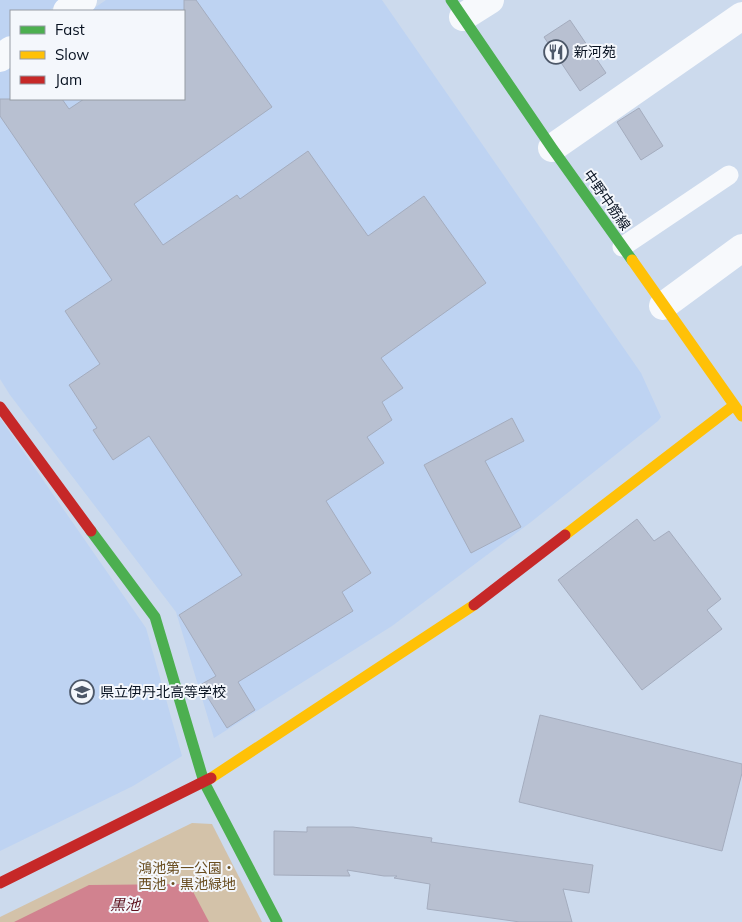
<svg xmlns="http://www.w3.org/2000/svg" width="742" height="922" font-family="Mulish,'Noto Sans JP',sans-serif">
<style>
.built{fill:#bed3f2}
.green{fill:#d3c2a9}
.water{fill:#d1828f}
.building{fill:#b8c0d1;stroke:#a4acbe}
.lines{fill:none;stroke-linecap:round;stroke-linejoin:round}
.lane{stroke:#f7f9fc;stroke-width:19}
.street{stroke:#f7f9fc;stroke-width:28}
.fast{stroke:#4caf50;stroke-width:11}
.slow{stroke:#ffc107;stroke-width:11}
.jam{stroke:#c62828;stroke-width:11}
.labels{text-anchor:middle;dominant-baseline:central;stroke-width:4;stroke-linejoin:round;paint-order:stroke}
.poi-label{font-size:14px;fill:#071120;stroke:#f4f7fc;text-anchor:start}
.street-label{font-size:14px;fill:#071120;stroke:#f4f7fc}
.park-label{font-size:14px;fill:#694d1f;stroke:#f4f7fc}
.water-label{font-size:15px;font-style:italic;fill:#5e121f;stroke:#f4f7fc}
</style>
<rect width="100%" height="100%" fill="#ccdaed"/>
<!-- built -->
<path class="built" d="M 0,0 L 64,0 L 48,11 L 11,11 L 11,37 L 0,45 Z
M 106,0 L 382,0 L 641,373 L 661,417 L 658,421 L 531,522 L 392,626 L 214,738 L 176,612 L 10,395 L 0,379 L 0,72 L 11,65 L 11,99 L 184,99 L 184,11 L 90,11 Z
M 0,418 L 146,628 L 182,756 L 133,786 L 0,851 Z"/>
<!-- green -->
<path class="green" d="M 192,823 L 212,824 L 262,922 L 0,922 L 0,917 Z"/>
<!-- water -->
<path class="water" d="M 189,884 L 209,922 L 14,922 L 89,885 Z"/>
<!-- building -->
<path class="building" d="M 184,0 L 196,0 L 272,107 L 134,204 L 163,245 L 237,195 L 240,199 L 308,151 L 368,236 L 424,196 L 486,283 L 381,358 L 403,388 L 382,402 L 392,420 L 367,437 L 384,463 L 326,501 L 371,573 L 342,592 L 353,611 L 238,682 L 255,710 L 227,728 L 200,685 L 216,676 L 179,615 L 242,575 L 149,436 L 113,460 L 93,430 L 97,428 L 69,385 L 100,364 L 65,311 L 112,280 L 0,116 L 0,99 L 62,99 L 69,109 L 84,99 L 184,99 Z
M 570,20 L 606,73 L 580,91 L 544,37 Z
M 639,108 L 663,146 L 641,160 L 617,122 Z
M 512,418 L 524,441 L 485,461 L 521,527 L 471,553 L 424,465 Z
M 637,519 L 654,541 L 669,531 L 721,599 L 707,610 L 722,629 L 642,690 L 558,580 Z
M 540,715 L 742,764 L 742,773 L 722,851 L 519,802 Z
M 307,827 L 353,827 L 432,838 L 431,842 L 593,865 L 589,893 L 563,889 L 572,922 L 520,922 L 427,909 L 430,884 L 394,878 L 397,876 L 384,876 L 347,870 L 350,876 L 274,875 L 274,831 L 307,832 Z"/>
<g class="lines">
<!-- lane -->
<path class="lane" d="M 622,247 L 729,175"/>
<!-- street -->
<path class="street" d="M 67,11 L 83,0
M 463,17 L 490,0
M 0,58 L 11,50
M 552,148 L 742,16
M 663,306 L 742,248"/>
<!-- fast -->
<path class="fast" d="M 451,0 L 552,148 L 632,260
M 91,531 L 155,617 L 204,782 L 277,922"/>
<!-- slow -->
<path class="slow" d="M 632,260 L 742,416
M 565,535 L 733,406
M 211,778 L 474,605"/>
<!-- jam -->
<path class="jam" d="M 0,407 L 91,531
M 474,605 L 565,535
M 0,883 L 211,778"/>
</g>
<!-- icons -->
<defs>
<g id="restaurant-ring" transform="scale(1.25)"><circle r="9.5" fill="#f4f7fc" stroke="#4c5768" stroke-width="1.5"/><path d="M-5-6h1v4h1v-4h1v4h1v-4h1v5L-1.5 .5V6h-2V.5L-5-1ZM5-6V6H3V1.5H1.5Q1.5-4 5-6Z" fill="#4c5768"/></g>
<g id="school-ring" transform="scale(1.25)"><circle r="9.5" fill="#f4f7fc" stroke="#4c5768" stroke-width="1.5"/><path d="M0-5L7-2L0 1L-7-2ZM-4 1L0 2.5L4 1V4Q0 6-4 4Z" fill="#4c5768"/></g>
</defs>
<g fill-rule="evenodd">
<use href="#restaurant-ring" x="556" y="52"/>
<use href="#school-ring" x="82" y="692"/>
</g>
<g class="labels">
<!-- poi labels -->
<g class="poi-label">
<text x="574" y="52">新河苑</text>
<text x="100" y="692">県立伊丹北高等学校</text>
</g>
<!-- street labels -->
<g class="street-label">
<text transform="translate(607 200) rotate(55)">中野中筋線</text>
</g>
<!-- park labels -->
<g class="park-label">
<text x="187" y="868">鴻池第一公園・<tspan x="187" dy="16">西池・黒池緑地</tspan></text>
</g>
<!-- water labels -->
<g class="water-label">
<text x="125" y="904">黒池</text>
</g>
</g>
<!-- legend -->
<rect x="10" y="10" width="175" height="90" fill="#f4f7fc" stroke="#959ba4"/>
<rect x="20" y="26" width="25" height="8" fill="#4caf50" stroke="#959ba4"/>
<text x="55" y="35" font-size="15" fill="#071120">Fast</text>
<rect x="20" y="51" width="25" height="8" fill="#ffc107" stroke="#959ba4"/>
<text x="55" y="60" font-size="15" fill="#071120">Slow</text>
<rect x="20" y="76" width="25" height="8" fill="#c62828" stroke="#959ba4"/>
<text x="55" y="85" font-size="15" fill="#071120">Jam</text>
</svg>
